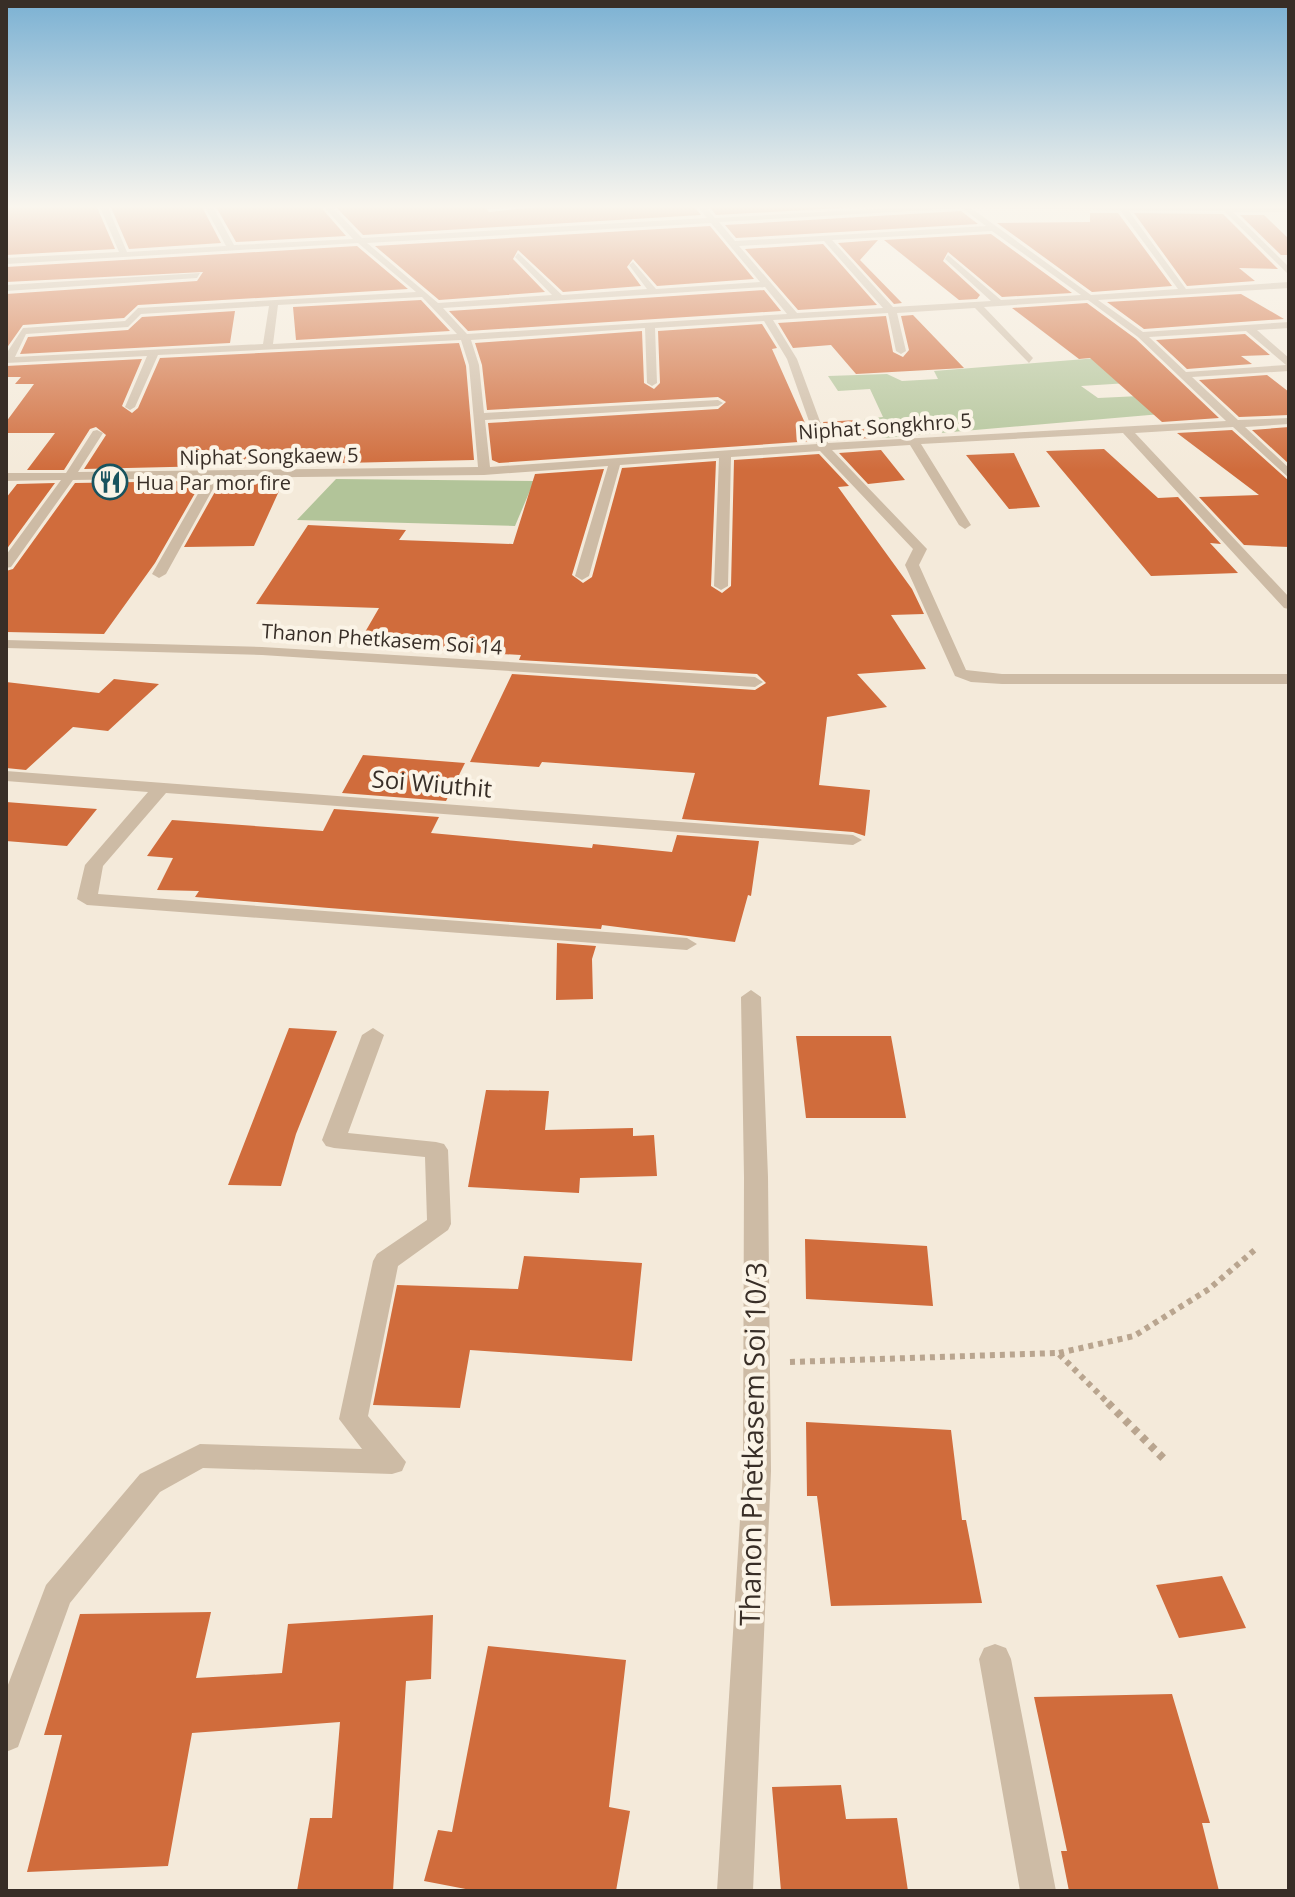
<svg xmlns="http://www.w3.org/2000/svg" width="1295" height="1897" font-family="'Open Sans',sans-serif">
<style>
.green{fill:#b2c499}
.building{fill:#d06c3c}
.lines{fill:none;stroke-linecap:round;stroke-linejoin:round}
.path-far1{stroke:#b9a58f;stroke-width:6;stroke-dasharray:5 5;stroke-linecap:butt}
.path{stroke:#b9a58f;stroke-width:8;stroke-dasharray:6 6;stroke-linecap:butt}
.minor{fill:#cdbba5;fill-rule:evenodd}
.labels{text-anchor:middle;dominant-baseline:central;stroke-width:8;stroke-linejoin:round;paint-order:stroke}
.far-street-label{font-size:20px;fill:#382e27;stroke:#fbf4e7}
.far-poi-label{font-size:20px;fill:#382e27;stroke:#fbf4e7;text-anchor:start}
.street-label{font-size:24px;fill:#382e27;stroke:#fbf4e7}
.near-street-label{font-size:28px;fill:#382e27;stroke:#fbf4e7}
</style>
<rect width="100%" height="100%" fill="#f4eada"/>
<!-- green -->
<path class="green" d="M 1136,355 L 1160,381 L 1081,386 L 1098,398 L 1140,396 L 1196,411 L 883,438 L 864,419 L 883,417 L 870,389 L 838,391 L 828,376 L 887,374 L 902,381 L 938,379 L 934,371 Z
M 336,479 L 534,481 L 515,526 L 297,520 Z"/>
<!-- building -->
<path class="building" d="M 6,205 L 96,205 L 115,249 L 6,255 Z
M 110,205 L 201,205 L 221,243 L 129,249 Z
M 215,205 L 319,205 L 346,236 L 236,242 Z
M 334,205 L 483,205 L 489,212 L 553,205 L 693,205 L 701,215 L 363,235 Z
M 708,205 L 893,205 L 716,215 Z
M 961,211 L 978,224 L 736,238 L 725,225 Z
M 1090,213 L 1118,213 L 1172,286 L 1092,292 L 997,223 L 1090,222 Z
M 1134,213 L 1223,214 L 1278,269 L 1239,268 L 1255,281 L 1187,286 Z
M 1240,215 L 1264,215 L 1289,239 L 1289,255 L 1281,255 Z
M 710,226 L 754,279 L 657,286 L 633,259 L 627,267 L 641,286 L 563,292 L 518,250 L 513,259 L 545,292 L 439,300 L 375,246 Z
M 991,234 L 1072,293 L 1002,297 L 948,252 L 943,261 L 980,295 L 977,299 L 959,300 L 884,240 Z
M 878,240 L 860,260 L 902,303 L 894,304 L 838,243 Z
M 823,244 L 877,305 L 798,310 L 745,249 Z
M 357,246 L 408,289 L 138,305 L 124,318 L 23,325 L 6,349 L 6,294 L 197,281 L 203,272 L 6,282 L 6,267 Z
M 764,290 L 781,311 L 468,331 L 449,311 Z
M 1241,294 L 1284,319 L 1144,329 L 1107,302 Z
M 421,300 L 450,331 L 296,340 L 293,307 Z
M 1087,303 L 1136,339 L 1219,418 L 1162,422 L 1090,358 L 1079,359 L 1012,308 Z
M 235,311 L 230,343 L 20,354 L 28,337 L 128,330 L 142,317 Z
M 913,315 L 964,368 L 856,374 L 831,345 L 793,348 L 778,323 L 886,316 L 893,352 L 903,357 L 909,350 L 901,316 Z
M 762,324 L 777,348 L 772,349 L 813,441 L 499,463 L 492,460 L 488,423 L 718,409 L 726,402 L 718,397 L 487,410 L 482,365 L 475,343 L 642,331 L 644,383 L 654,389 L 660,383 L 658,331 Z
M 1245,334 L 1270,355 L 1241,356 L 1252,364 L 1187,369 L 1156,340 Z
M 459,343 L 466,366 L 474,460 L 84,469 L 106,435 L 96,427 L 90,429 L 64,470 L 27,470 L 55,433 L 6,433 L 6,422 L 34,384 L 15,384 L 21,377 L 6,377 L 6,366 L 142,359 L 122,406 L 132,413 L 138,408 L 160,358 Z
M 1267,375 L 1289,392 L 1289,415 L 1239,417 L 1199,380 Z
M 856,420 L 871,438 L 830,440 L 823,422 Z
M 1289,427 L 1289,464 L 1252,430 Z
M 1232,430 L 1289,481 L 1289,547 L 1244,545 L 1199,497 L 1259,495 L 1177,433 Z
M 1104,449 L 1158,498 L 1178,497 L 1221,544 L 1210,543 L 1238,573 L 1151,576 L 1046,451 Z
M 881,450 L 905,480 L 868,484 L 839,453 Z
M 1014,453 L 1040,507 L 1009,509 L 966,455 Z
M 819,454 L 849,486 L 838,487 L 912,589 L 924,614 L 891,615 L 926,669 L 857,674 L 887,707 L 827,717 L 819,785 L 870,790 L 865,836 L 853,832 L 682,819 L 695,773 L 542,762 L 539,767 L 470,762 L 512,674 L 755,690 L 766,683 L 757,674 L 519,660 L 521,655 L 357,646 L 379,608 L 256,604 L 308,525 L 406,530 L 399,540 L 513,544 L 535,474 L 604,469 L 572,575 L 583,583 L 592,577 L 622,468 L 716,461 L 711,586 L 722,593 L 731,586 L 734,460 Z
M 284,480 L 254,546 L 184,547 L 221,481 Z
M 202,481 L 155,563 L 104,634 L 6,632 L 6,571 L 13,569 L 75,483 Z
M 55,483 L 6,550 L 6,498 L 17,484 Z
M 114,679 L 159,684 L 108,731 L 73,727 L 26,770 L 6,768 L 6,682 L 99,693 Z
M 363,755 L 465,763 L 446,801 L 342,793 Z
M 6,802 L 97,809 L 67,846 L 6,841 Z
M 334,809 L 439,817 L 431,833 L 592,848 L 593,844 L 672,852 L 677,835 L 759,841 L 751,896 L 748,895 L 735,942 L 602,925 L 601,929 L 329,908 L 195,897 L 199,891 L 157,890 L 173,858 L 147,856 L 172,820 L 323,831 Z
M 557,943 L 596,946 L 592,959 L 593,999 L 556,1000 Z
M 289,1028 L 337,1031 L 296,1134 L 281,1186 L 228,1185 Z
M 796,1036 L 891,1036 L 906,1118 L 806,1118 Z
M 486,1090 L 549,1091 L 545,1130 L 633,1128 L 633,1136 L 654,1135 L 657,1176 L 580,1178 L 579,1193 L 468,1187 Z
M 805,1239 L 927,1246 L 933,1306 L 806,1299 Z
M 524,1256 L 642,1263 L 632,1361 L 470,1350 L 460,1408 L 373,1405 L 397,1285 L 518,1289 Z
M 806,1422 L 951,1430 L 962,1520 L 966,1520 L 982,1603 L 831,1606 L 817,1496 L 807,1496 Z
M 1222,1576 L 1246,1628 L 1179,1638 L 1156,1585 Z
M 211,1612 L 196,1678 L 282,1673 L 288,1624 L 433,1615 L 431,1679 L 406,1681 L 393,1891 L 297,1891 L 310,1818 L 332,1818 L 340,1722 L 192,1733 L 168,1866 L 27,1872 L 62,1735 L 44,1735 L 80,1614 Z
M 488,1646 L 626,1660 L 609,1807 L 630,1811 L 616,1891 L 476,1891 L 424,1881 L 438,1830 L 452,1832 Z
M 1172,1694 L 1210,1823 L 1202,1823 L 1219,1891 L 1069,1891 L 1061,1851 L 1067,1851 L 1034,1697 Z
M 841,1785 L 846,1819 L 897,1818 L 908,1891 L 781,1891 L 772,1787 Z"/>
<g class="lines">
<!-- path-far1 -->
<path class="path-far1" d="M 1059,1353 L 1134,1336 L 1209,1289 L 1257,1248
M 790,1362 L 1058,1353 L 1110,1405"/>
<!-- path -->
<path class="path" d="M 1108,1403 L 1164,1459"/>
<!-- minor -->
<path class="minor" d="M 99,205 L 107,205 L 127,252 L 226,246 L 204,205 L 212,205 L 234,245 L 353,239 L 322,205 L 330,205 L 362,238 L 707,218 L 696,205 L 704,205 L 715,218 L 944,205 L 1289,208 L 1289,212 L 1233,212 L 1289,267 L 1289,275 L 1224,211 L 1128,210 L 1186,289 L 1289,282 L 1289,288 L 1098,300 L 1143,332 L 1289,322 L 1289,328 L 1257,330 L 1289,358 L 1289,371 L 1192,377 L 1238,420 L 1289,418 L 1289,424 L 1245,427 L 1289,468 L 1289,478 L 1233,427 L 1135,433 L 1289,597 L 1289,609 L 1284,608 L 1123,433 L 921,444 L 971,525 L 965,529 L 959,525 L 910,445 L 832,450 L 927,549 L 919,565 L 966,670 L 1002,674 L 1289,674 L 1289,684 L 1002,684 L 971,682 L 955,676 L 905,565 L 913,549 L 820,451 L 731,457 L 728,586 L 721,590 L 714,586 L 719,458 L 620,465 L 589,576 L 582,580 L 575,576 L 608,466 L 484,475 L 219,478 L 166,574 L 159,578 L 152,574 L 207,478 L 73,480 L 11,567 L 6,568 L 6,555 L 61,480 L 6,481 L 6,473 L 66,473 L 93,431 L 97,430 L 103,433 L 78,472 L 478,467 L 469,365 L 461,340 L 158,355 L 135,407 L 130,410 L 125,407 L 147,356 L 6,363 L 6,354 L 23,328 L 125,321 L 138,308 L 416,292 L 358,243 L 6,264 L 6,258 L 119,252 ZM 962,208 L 986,226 L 735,241 L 719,222 ZM 971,208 L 1120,210 L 1178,289 L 1091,295 ZM 711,223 L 760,282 L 656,289 L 633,262 L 629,265 L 647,289 L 562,295 L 518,253 L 515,257 L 552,295 L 438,303 L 367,243 ZM 992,231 L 1081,295 L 1001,300 L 948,255 L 945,259 L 991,301 L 893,307 L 832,240 ZM 824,241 L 883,308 L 797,313 L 739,246 ZM 765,287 L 787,314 L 467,334 L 443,308 ZM 422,297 L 457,334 L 273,344 L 278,305 ZM 1088,300 L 1138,337 L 1226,421 L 828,443 L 797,359 L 773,320 L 888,313 L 896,351 L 901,354 L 906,351 L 897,313 L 975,308 L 1029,363 L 1033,358 L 984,307 ZM 269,306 L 263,344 L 15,357 L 26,334 L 128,327 L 141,314 ZM 764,321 L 787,359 L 817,444 L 490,467 L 485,420 L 718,406 L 723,403 L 718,400 L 484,413 L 479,365 L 471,340 L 645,328 L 647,383 L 652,386 L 657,383 L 655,328 ZM 1246,331 L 1286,365 L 1186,372 L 1149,337 Z
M 489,205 L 550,205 L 489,209 L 485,207 Z
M 200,273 L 197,278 L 6,291 L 6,285 Z
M 6,640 L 262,647 L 755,677 L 763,682 L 755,687 L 262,655 L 6,648 Z
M 6,771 L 853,835 L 862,840 L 853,845 L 166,793 L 103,866 L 98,894 L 687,938 L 697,944 L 687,950 L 87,905 L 77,899 L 85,865 L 148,792 L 6,781 Z
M 751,990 L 761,997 L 768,1177 L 771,1471 L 753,1891 L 717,1891 L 743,1471 L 744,1177 L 741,997 Z
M 373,1028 L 384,1035 L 348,1133 L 436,1142 L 444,1144 L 448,1150 L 451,1224 L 448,1230 L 398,1266 L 368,1416 L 406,1462 L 402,1471 L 392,1474 L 203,1468 L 160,1492 L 70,1603 L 18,1747 L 6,1752 L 6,1690 L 46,1585 L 140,1474 L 200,1444 L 362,1449 L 339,1419 L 373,1261 L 377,1254 L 427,1220 L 425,1157 L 334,1148 L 326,1146 L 322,1140 L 362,1035 Z
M 995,1644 L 1006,1648 L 1011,1659 L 1056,1891 L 1020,1891 L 979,1659 L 984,1648 Z"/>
</g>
<!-- sky -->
<linearGradient id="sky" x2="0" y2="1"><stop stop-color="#7bb1d3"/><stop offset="0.44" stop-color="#faf6ee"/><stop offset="1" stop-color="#faf6ee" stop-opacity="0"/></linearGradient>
<rect width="1295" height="470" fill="url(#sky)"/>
<!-- icons -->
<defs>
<g id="restaurant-ring" transform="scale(1.8)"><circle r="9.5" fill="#fbf4e7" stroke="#19535e" stroke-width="1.5"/><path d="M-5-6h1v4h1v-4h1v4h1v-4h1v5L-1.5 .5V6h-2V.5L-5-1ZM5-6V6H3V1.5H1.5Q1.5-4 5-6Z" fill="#19535e"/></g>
</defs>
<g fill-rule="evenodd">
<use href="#restaurant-ring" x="110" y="482"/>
</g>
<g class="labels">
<!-- far-street labels -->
<g class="far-street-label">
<text transform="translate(885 426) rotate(-4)">Niphat Songkhro 5</text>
<text transform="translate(269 456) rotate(-1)">Niphat Songkaew 5</text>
<text transform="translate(382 639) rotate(4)">Thanon Phetkasem Soi 14</text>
</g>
<!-- far-poi labels -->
<g class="far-poi-label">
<text x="136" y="482">Hua Par mor fire</text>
</g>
<!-- street labels -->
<g class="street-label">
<text transform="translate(432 783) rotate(5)">Soi Wiuthit</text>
</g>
<!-- near-street labels -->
<g class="near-street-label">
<text transform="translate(752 1444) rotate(-89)">Thanon Phetkasem Soi 10/3</text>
</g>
</g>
<!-- border -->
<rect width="1295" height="1897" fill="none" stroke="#382e27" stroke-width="16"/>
</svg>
